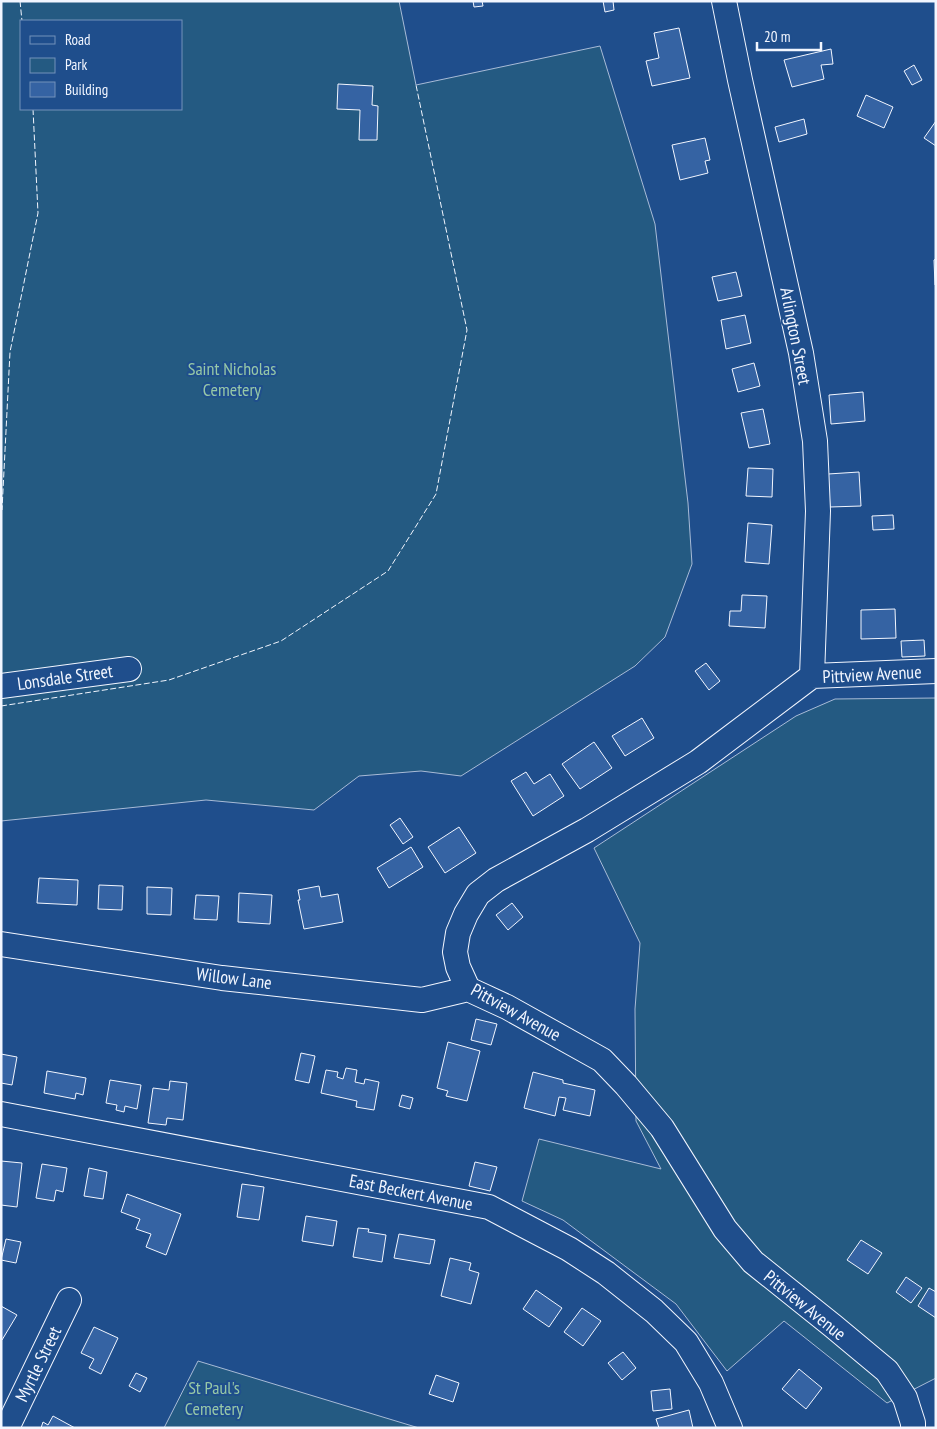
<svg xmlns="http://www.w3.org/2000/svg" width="937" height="1429" font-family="'PT Sans Narrow',sans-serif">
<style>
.green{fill:#245a82;stroke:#a8bbd7;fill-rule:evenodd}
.building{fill:#3563a3;stroke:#f2f6ff}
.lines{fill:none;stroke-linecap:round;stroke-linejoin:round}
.minor-casing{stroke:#f2f6ff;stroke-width:26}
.minor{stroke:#1f4e8c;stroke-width:24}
.fence{stroke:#f2f6ff;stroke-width:1;stroke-dasharray:6 2.5;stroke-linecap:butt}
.labels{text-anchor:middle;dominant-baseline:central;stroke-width:4;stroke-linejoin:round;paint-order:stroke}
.street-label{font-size:18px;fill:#f2f6ff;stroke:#1f4e8c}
.park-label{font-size:18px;fill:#97c8a6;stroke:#1f4e8c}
</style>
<rect width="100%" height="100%" fill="#1f4e8c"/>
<!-- green -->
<path class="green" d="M 1,1 L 399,1 L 416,85 L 600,46 L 655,224 L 688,503 L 692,564 L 665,637 L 635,666 L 461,776 L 421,771 L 359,776 L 314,810 L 206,800 L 1,821 ZM 21,21 L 181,21 L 181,109 L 21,109 Z
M 936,698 L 936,1378 L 887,1403 L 784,1321 L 727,1371 L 676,1304 L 563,1220 L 522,1201 L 539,1139 L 661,1169 L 636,1121 L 635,1009 L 640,943 L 594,848 L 796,716 L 835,699 Z
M 198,1361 L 419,1428 L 164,1428 Z"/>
<!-- building -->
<path class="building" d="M 473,1 L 482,1 L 483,6 L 474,7 Z
M 603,1 L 613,1 L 614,10 L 605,12 Z
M 679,28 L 690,78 L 652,86 L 646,61 L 659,58 L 654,33 Z
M 831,49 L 833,64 L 821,65 L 824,79 L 792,87 L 784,60 Z
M 914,65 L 922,80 L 912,85 L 904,71 Z
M 338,84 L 373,86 L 372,105 L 378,106 L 377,140 L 359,140 L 360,110 L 337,109 Z
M 866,95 L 893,107 L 884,128 L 857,116 Z
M 804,119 L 807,134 L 779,142 L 775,127 Z
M 936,121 L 936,146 L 924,138 Z
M 705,138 L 710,160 L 705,161 L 708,173 L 680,180 L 672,145 Z
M 936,259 L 936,285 L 935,285 L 934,260 Z
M 736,272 L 742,296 L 718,301 L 712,277 Z
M 745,315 L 751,343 L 726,349 L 721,320 Z
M 754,363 L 760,386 L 738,392 L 732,369 Z
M 863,392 L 865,421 L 831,424 L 829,395 Z
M 763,409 L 770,444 L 749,448 L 741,413 Z
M 748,468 L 773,469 L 772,497 L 746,496 Z
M 859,472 L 861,506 L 830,507 L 828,474 Z
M 893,515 L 894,529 L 873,530 L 872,516 Z
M 748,523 L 772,525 L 769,564 L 745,562 Z
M 742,595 L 767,596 L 765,628 L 729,626 L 730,611 L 741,611 Z
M 895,609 L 896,638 L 861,639 L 861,610 Z
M 924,640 L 925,656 L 902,657 L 901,641 Z
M 706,663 L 720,681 L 709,690 L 695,671 Z
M 642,718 L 654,738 L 625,756 L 612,736 Z
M 594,742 L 612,768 L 580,789 L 562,764 Z
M 526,772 L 534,784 L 550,774 L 564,796 L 533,816 L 511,781 Z
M 400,818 L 413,837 L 403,844 L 390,825 Z
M 459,827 L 476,853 L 445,873 L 428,847 Z
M 411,847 L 423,867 L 389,888 L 377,868 Z
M 39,878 L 78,880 L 77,905 L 37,903 Z
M 99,885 L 123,886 L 122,910 L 98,909 Z
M 319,886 L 321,897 L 338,894 L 343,922 L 304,929 L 298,900 L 300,900 L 298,890 Z
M 147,887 L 172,888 L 171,915 L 147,914 Z
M 239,893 L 272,895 L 270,924 L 238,922 Z
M 196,895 L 219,896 L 217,920 L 194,919 Z
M 512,903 L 523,917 L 508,930 L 496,915 Z
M 476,1019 L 497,1024 L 491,1045 L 471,1040 Z
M 448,1042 L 480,1051 L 467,1101 L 446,1096 L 448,1091 L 437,1088 Z
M 301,1053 L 315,1056 L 309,1083 L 295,1080 Z
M 1,1054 L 17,1057 L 12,1085 L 1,1083 Z
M 346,1068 L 357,1070 L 355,1082 L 364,1084 L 365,1079 L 379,1082 L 374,1110 L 356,1107 L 357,1101 L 321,1093 L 326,1070 L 338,1072 L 337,1077 L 343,1079 Z
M 47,1071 L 86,1078 L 83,1095 L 76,1093 L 75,1099 L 44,1093 Z
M 533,1072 L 563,1080 L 563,1083 L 595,1090 L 590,1116 L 563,1110 L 566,1098 L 559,1097 L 555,1116 L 524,1108 Z
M 110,1080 L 141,1085 L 137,1109 L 125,1106 L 124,1112 L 116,1110 L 117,1105 L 106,1103 Z
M 170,1081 L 187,1083 L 183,1120 L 167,1118 L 166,1125 L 148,1123 L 153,1088 L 169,1090 Z
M 402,1095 L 413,1098 L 410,1109 L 399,1106 Z
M 1,1161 L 22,1163 L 17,1207 L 1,1205 Z
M 475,1162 L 497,1167 L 490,1191 L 469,1186 Z
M 42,1164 L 67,1168 L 63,1192 L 56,1190 L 54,1201 L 36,1198 Z
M 89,1168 L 107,1172 L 103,1199 L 84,1196 Z
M 242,1184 L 264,1187 L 259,1220 L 237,1217 Z
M 127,1194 L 181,1214 L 166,1255 L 146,1247 L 151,1234 L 136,1229 L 140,1219 L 121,1212 Z
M 306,1216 L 337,1221 L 333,1246 L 302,1241 Z
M 358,1228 L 369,1229 L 368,1232 L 386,1235 L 382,1262 L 353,1257 Z
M 399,1234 L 435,1240 L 430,1264 L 394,1258 Z
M 6,1239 L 21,1242 L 16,1263 L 1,1260 Z
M 861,1240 L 882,1253 L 868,1274 L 847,1260 Z
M 450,1258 L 471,1263 L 469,1270 L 479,1273 L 471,1304 L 441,1296 Z
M 906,1277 L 922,1288 L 911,1303 L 896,1292 Z
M 929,1288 L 936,1292 L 936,1318 L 918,1306 Z
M 536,1290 L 562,1308 L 549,1327 L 523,1309 Z
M 1,1306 L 17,1315 L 2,1340 L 1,1340 Z
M 582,1308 L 601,1321 L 583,1346 L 564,1332 Z
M 94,1327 L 118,1338 L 101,1374 L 89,1368 L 94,1359 L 81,1353 Z
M 623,1352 L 636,1368 L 622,1380 L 608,1363 Z
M 799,1369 L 822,1388 L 806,1409 L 782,1389 Z
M 136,1373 L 147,1378 L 140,1392 L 129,1386 Z
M 436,1375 L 459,1383 L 453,1402 L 429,1394 Z
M 670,1389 L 672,1409 L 653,1411 L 651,1391 Z
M 689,1410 L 693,1428 L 659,1428 L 656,1419 Z
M 53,1416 L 75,1428 L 41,1428 L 43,1422 L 48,1425 Z"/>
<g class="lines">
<!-- minor casing -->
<g class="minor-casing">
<path id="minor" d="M 724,1 L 740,80 L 801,353 L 815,441 L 818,511 L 812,676
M 1,686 L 129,669
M 1,944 L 222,978 L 422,1000 L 468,989
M 1,1114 L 489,1207 L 569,1249 L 606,1273 L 654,1311 L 686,1342 L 711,1383 L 730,1428
M 7,1428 L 69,1300
M 913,1428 L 913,1423 L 905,1398 L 887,1371 L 833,1326 L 753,1262 L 725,1229 L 662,1128 L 626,1085 L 602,1060 L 507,1007 L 468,989 L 458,967 L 455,952 L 458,933 L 466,914 L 478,894 L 496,880 L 587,830 L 698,762 L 812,676 L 936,671"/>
</g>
<!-- minor -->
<use href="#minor" class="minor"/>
<!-- fence -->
<path class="fence" d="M 20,1 L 22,21
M 1,511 L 2,510 L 10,352 L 38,213 L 33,109
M 1,706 L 169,680 L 281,641 L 388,571 L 436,494 L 467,330 L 416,85"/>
</g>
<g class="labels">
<!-- street labels -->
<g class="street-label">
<text transform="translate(796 336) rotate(79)">Arlington Street</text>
<text transform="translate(872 674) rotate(-3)">Pittview Avenue</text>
<text transform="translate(65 677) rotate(-8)">Lonsdale Street</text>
<text transform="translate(234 978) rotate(7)">Willow Lane</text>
<text transform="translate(516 1012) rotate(29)">Pittview Avenue</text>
<text transform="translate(411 1192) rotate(11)">East Beckert Avenue</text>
<text transform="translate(805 1305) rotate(39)">Pittview Avenue</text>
<text transform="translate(38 1364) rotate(-64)">Myrtle Street</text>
</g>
<!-- park labels -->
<g class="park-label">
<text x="232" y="368">Saint Nicholas<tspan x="232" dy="21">Cemetery</tspan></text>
<text x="214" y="1387">St Paul's<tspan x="214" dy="21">Cemetery</tspan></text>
</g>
</g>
<!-- border -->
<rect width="937" height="1429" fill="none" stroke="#f2f6ff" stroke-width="5"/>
<!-- legend -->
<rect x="20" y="20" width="162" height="90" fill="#1f4e8c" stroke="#7391ba"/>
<rect x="30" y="36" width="25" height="8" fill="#1f4e8c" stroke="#7391ba"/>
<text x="65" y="45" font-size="15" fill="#f2f6ff">Road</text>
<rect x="30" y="58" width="25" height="15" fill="#245a82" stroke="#7391ba"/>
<text x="65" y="70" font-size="15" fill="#f2f6ff">Park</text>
<rect x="30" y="82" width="25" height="15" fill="#3563a3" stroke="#7391ba"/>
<text x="65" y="95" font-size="15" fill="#f2f6ff">Building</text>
<!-- scale -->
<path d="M757 42v8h64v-8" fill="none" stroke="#f2f6ff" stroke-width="2.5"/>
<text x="764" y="42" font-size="15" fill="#f2f6ff" stroke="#1f4e8c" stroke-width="4" paint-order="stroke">20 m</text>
</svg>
